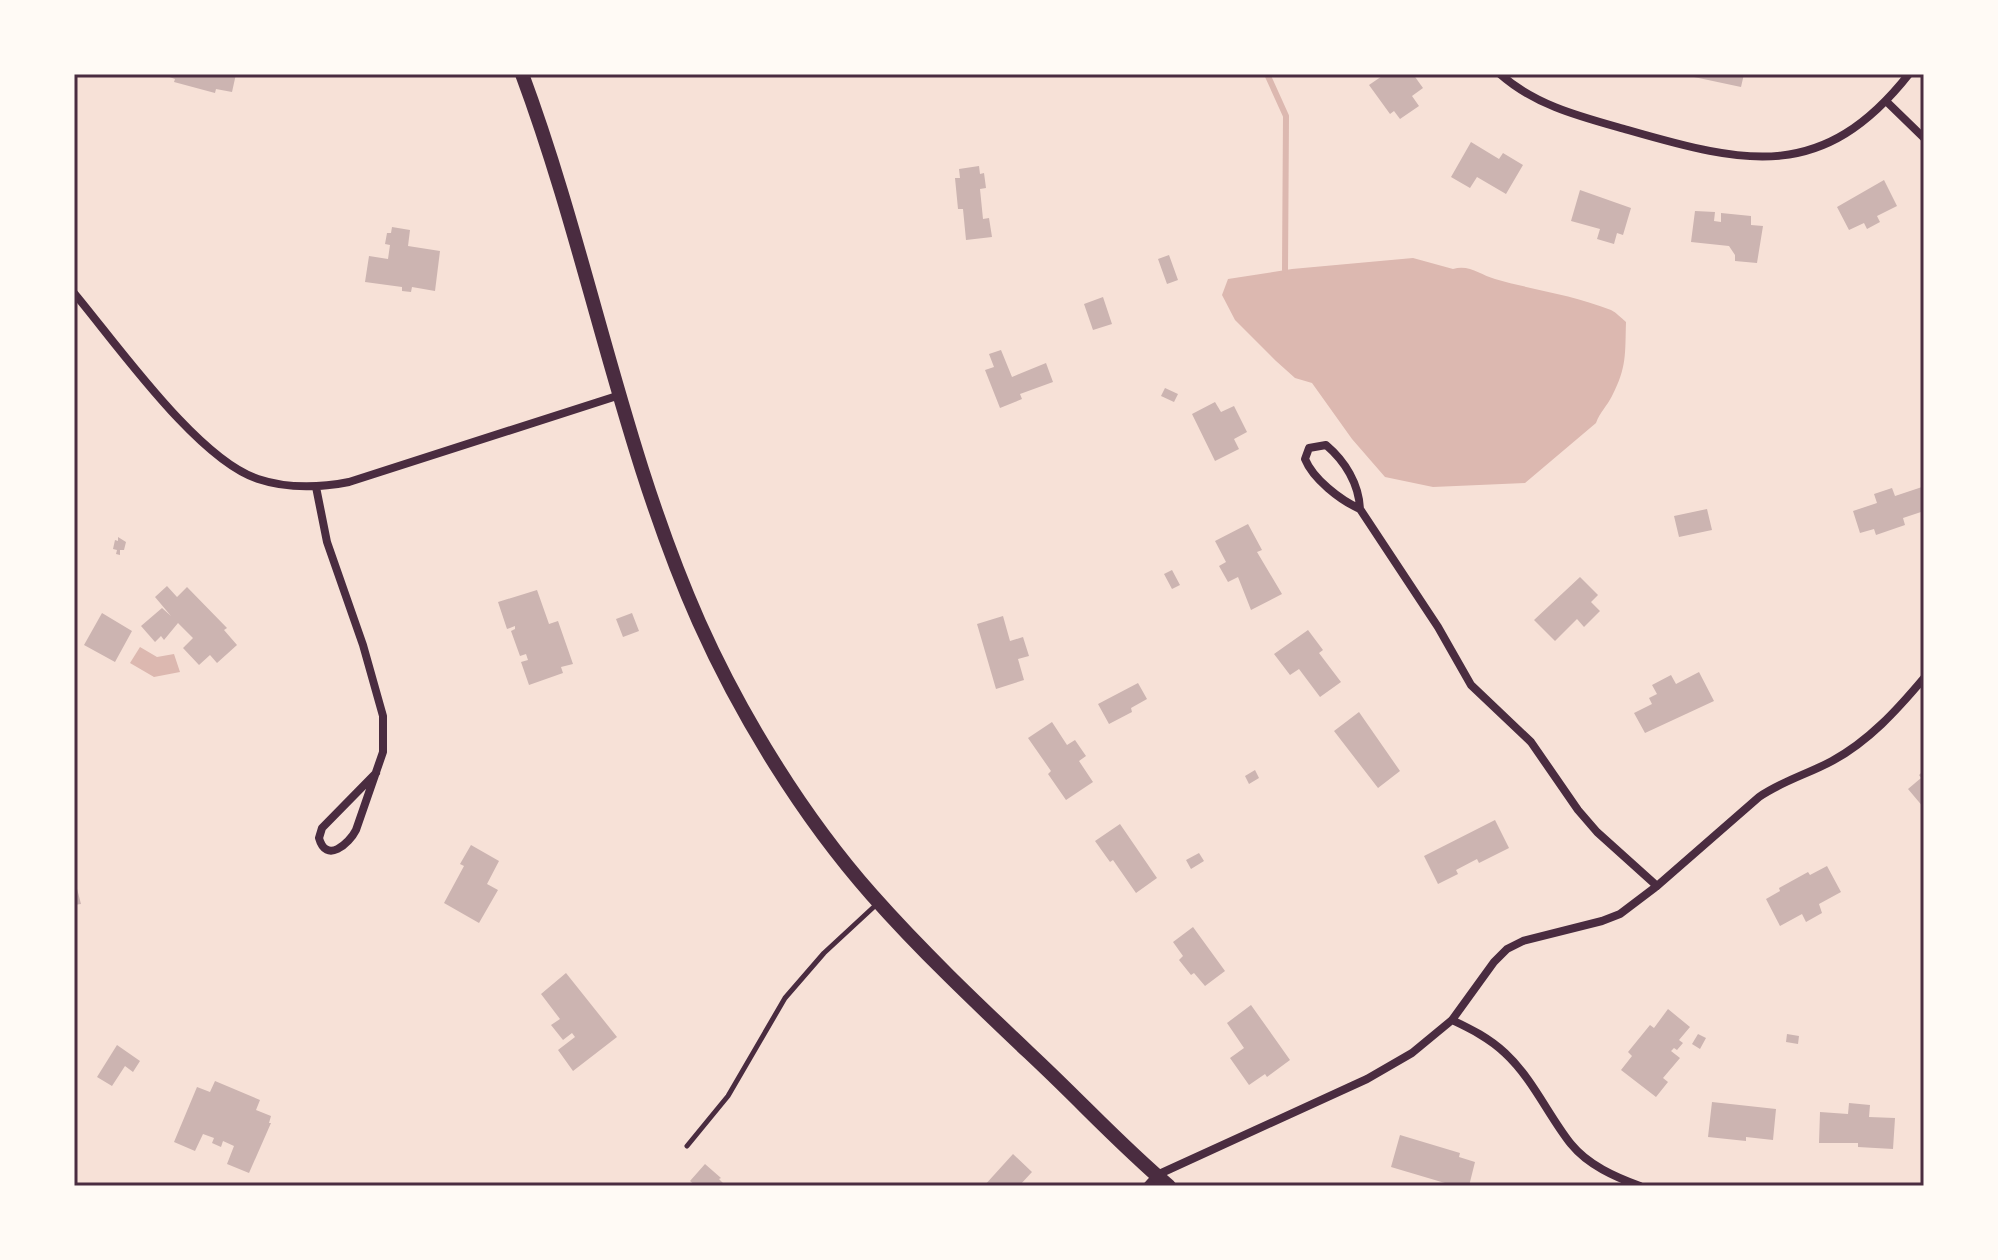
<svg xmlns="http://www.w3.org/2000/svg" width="1998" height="1260" font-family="Lato,sans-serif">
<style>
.water{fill:#dcb8b0}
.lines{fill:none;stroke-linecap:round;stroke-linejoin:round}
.stream{stroke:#dcb8b0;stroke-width:6}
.building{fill:#ccb4b1}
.service{stroke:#4a2c40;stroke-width:5}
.minor{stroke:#4a2c40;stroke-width:8}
.secondary{stroke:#4a2c40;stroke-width:14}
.neatline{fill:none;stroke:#4a2c40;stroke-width:3}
</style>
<rect width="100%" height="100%" fill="#f7e1d7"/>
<!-- water -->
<path class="water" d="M 1413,258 L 1453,269 C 1469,264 1481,275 1495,279 C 1533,290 1574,295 1611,310 C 1617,313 1621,318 1626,322 C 1625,354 1627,367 1612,396 C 1607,406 1600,412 1596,423 L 1525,483 L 1433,487 L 1385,477 L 1352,439 L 1312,383 L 1295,378 L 1276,361 L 1235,320 L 1222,295 L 1228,279 L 1292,269 Z
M 140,647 L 157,657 L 174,654 L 180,672 L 154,677 L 130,663 Z"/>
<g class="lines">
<!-- stream -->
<path class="stream" d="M 1267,74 L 1286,116 L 1285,270"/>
</g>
<!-- building -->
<path class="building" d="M 161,74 L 236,74 L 232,92 L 216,89 L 215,93 L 174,82 L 175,79 Z
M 1385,74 L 1413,74 L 1423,88 L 1412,96 L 1419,106 L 1400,119 L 1394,111 L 1390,114 L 1369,85 Z
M 1695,74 L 1744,74 L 1741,87 L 1694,77 Z
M 1471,142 L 1499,159 L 1503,153 L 1523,165 L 1506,194 L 1477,177 L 1470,188 L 1451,177 Z
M 979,166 L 980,174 L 984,173 L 986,188 L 980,189 L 983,219 L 989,218 L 992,237 L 966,240 L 963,209 L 958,209 L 955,178 L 960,178 L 959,169 Z
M 1884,180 L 1897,206 L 1877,216 L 1880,222 L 1867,229 L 1864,223 L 1849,230 L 1837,207 Z
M 1580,190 L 1631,208 L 1623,235 L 1617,233 L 1614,244 L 1597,239 L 1600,229 L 1571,221 Z
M 1695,211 L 1715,212 L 1714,221 L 1721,222 L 1721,213 L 1751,216 L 1751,225 L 1763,226 L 1757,263 L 1735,261 L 1735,255 L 1729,246 L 1691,242 Z
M 392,227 L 410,230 L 408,246 L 440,251 L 435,291 L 412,287 L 411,292 L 402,291 L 402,287 L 365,282 L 369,256 L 388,259 L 390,245 L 385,244 L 387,233 L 391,233 Z
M 1169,255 L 1178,280 L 1167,284 L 1158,259 Z
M 1103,297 L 1112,324 L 1093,330 L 1084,304 Z
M 1001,350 L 1012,377 L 1046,363 L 1053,382 L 1020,394 L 1022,399 L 1000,408 L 985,370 L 994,367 L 989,354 Z
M 1165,388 L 1178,394 L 1174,402 L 1161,396 Z
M 1215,402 L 1221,412 L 1234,406 L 1247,432 L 1234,439 L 1239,449 L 1215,461 L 1192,414 Z
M 1922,487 L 1924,511 L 1903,518 L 1905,525 L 1876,535 L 1874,529 L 1860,533 L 1853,511 L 1877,503 L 1874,494 L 1892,488 L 1895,496 Z
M 1707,509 L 1712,530 L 1679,537 L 1674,516 Z
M 1248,524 L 1262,550 L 1257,552 L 1282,594 L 1251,610 L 1238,577 L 1228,582 L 1219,566 L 1226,562 L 1215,541 Z
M 118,537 L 126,542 L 124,550 L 120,550 L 120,555 L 116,554 L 117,550 L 113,549 L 115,540 L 118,541 Z
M 1172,570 L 1180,585 L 1172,589 L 1164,574 Z
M 1580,577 L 1598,595 L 1591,602 L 1600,611 L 1584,627 L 1577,619 L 1555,641 L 1534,620 Z
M 167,586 L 177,597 L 187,587 L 227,628 L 224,630 L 237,645 L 217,663 L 210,655 L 199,665 L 183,648 L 193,638 L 178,623 L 164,640 L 161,636 L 155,642 L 141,626 L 162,608 L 171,616 L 155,597 Z
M 537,590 L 549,624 L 558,621 L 573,664 L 561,667 L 563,673 L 529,685 L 521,662 L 528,660 L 526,654 L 520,656 L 511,631 L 515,629 L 515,626 L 507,629 L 498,602 Z
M 102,613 L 132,631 L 115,662 L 84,645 Z
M 632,613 L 639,631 L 623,637 L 616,619 Z
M 1003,616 L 1010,641 L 1023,637 L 1029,656 L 1018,659 L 1024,680 L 996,689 L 977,624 Z
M 1308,630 L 1323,650 L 1319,653 L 1341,682 L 1320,697 L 1299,669 L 1290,675 L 1274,654 Z
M 1699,672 L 1714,701 L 1645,733 L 1634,713 L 1652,704 L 1649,698 L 1657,694 L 1652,685 L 1671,675 L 1676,684 Z
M 1138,683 L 1147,699 L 1131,708 L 1132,712 L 1109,724 L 1098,704 Z
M 1359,712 L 1400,771 L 1378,788 L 1334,731 Z
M 1052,722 L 1067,745 L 1075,740 L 1086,756 L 1079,761 L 1093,782 L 1066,800 L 1048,774 L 1051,771 L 1028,738 Z
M 1255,770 L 1259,778 L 1249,784 L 1245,776 Z
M 1924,770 L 1924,808 L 1908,789 L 1921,778 L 1919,775 Z
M 1495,820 L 1509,848 L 1479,863 L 1477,859 L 1456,870 L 1458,874 L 1438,884 L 1424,856 Z
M 1120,824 L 1157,878 L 1136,893 L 1113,860 L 1110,862 L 1095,841 Z
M 471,845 L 499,861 L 487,884 L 498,890 L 479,923 L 444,903 L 464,866 L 460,864 Z
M 1199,853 L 1204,861 L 1191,869 L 1186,860 Z
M 1827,866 L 1841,892 L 1819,904 L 1822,913 L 1806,922 L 1802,914 L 1780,926 L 1766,899 L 1780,891 L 1779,888 L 1808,872 L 1810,875 Z
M 74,877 L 81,904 L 74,905 Z
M 1193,927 L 1225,971 L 1205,986 L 1194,973 L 1191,975 L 1179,960 L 1183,956 L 1173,942 Z
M 566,973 L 617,1037 L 573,1071 L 558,1050 L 575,1037 L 572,1033 L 563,1040 L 551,1025 L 560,1019 L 541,994 Z
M 1251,1005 L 1290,1060 L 1267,1077 L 1265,1074 L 1249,1085 L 1230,1058 L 1244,1048 L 1227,1023 Z
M 1668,1009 L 1690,1027 L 1679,1040 L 1683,1043 L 1677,1050 L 1674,1048 L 1671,1051 L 1680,1058 L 1663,1078 L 1668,1082 L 1656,1097 L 1621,1070 L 1632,1056 L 1628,1052 L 1650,1025 L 1654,1028 Z
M 1698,1034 L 1706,1038 L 1700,1049 L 1692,1044 Z
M 1787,1034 L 1799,1036 L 1798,1044 L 1786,1042 Z
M 117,1045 L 140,1061 L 133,1072 L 125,1066 L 112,1086 L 97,1077 Z
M 215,1081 L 260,1100 L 256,1110 L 271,1116 L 269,1123 L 271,1123 L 249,1173 L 227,1164 L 234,1146 L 223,1141 L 221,1147 L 212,1143 L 214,1138 L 203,1134 L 195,1151 L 174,1142 L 197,1087 L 210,1092 Z
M 1712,1102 L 1776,1109 L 1773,1140 L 1746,1137 L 1746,1141 L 1708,1137 Z
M 1849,1103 L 1870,1105 L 1869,1117 L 1895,1118 L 1893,1149 L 1858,1147 L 1858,1143 L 1819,1143 L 1820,1112 L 1848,1114 Z
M 1400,1135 L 1460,1153 L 1459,1157 L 1475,1162 L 1469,1186 L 1455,1186 L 1391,1167 Z
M 1013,1154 L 1032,1172 L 1019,1186 L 984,1186 Z
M 705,1164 L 721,1178 L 719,1179 L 726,1186 L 696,1186 L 690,1181 Z"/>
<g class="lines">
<!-- service -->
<path class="service" d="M 687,1146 L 728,1096 L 785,998 L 824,953 L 878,903"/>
<!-- minor -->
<path class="minor" d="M 1500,74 C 1536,106 1582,117 1628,130 C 1746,164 1823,183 1909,74
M 1887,102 L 1924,138
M 74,293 C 116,343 198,460 258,479 C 288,489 318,488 349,482 L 620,395
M 316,487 L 327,542 L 363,645 L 383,716 L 383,752 L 356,830 C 349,844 326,864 319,838 L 322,828 L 376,773
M 1360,509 C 1340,500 1313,479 1305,459 L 1309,448 L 1326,445 C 1345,461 1359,484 1360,509 L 1438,627 L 1471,685 L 1531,742 L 1578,810 L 1597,832 L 1657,886
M 1452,1020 C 1471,1029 1489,1038 1505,1053 C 1533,1079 1548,1115 1571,1144 C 1588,1165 1615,1177 1640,1186
M 1147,1186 L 1157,1175 L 1367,1079 L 1412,1053 L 1452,1020 L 1494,962 L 1507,949 L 1523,941 L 1602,921 L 1620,914 L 1657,886 L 1759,797 C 1782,781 1808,774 1832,761 C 1869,741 1897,710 1924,678"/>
<!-- secondary -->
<path class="secondary" d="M 522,74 C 589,254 621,446 699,622 C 741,716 803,817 872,895 C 926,956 985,1011 1045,1068 C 1086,1107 1125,1149 1169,1186"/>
</g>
<!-- border -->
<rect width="1998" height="1260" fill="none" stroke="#fffaf5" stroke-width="152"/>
<rect x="76" y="76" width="1846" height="1108" class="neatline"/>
</svg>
